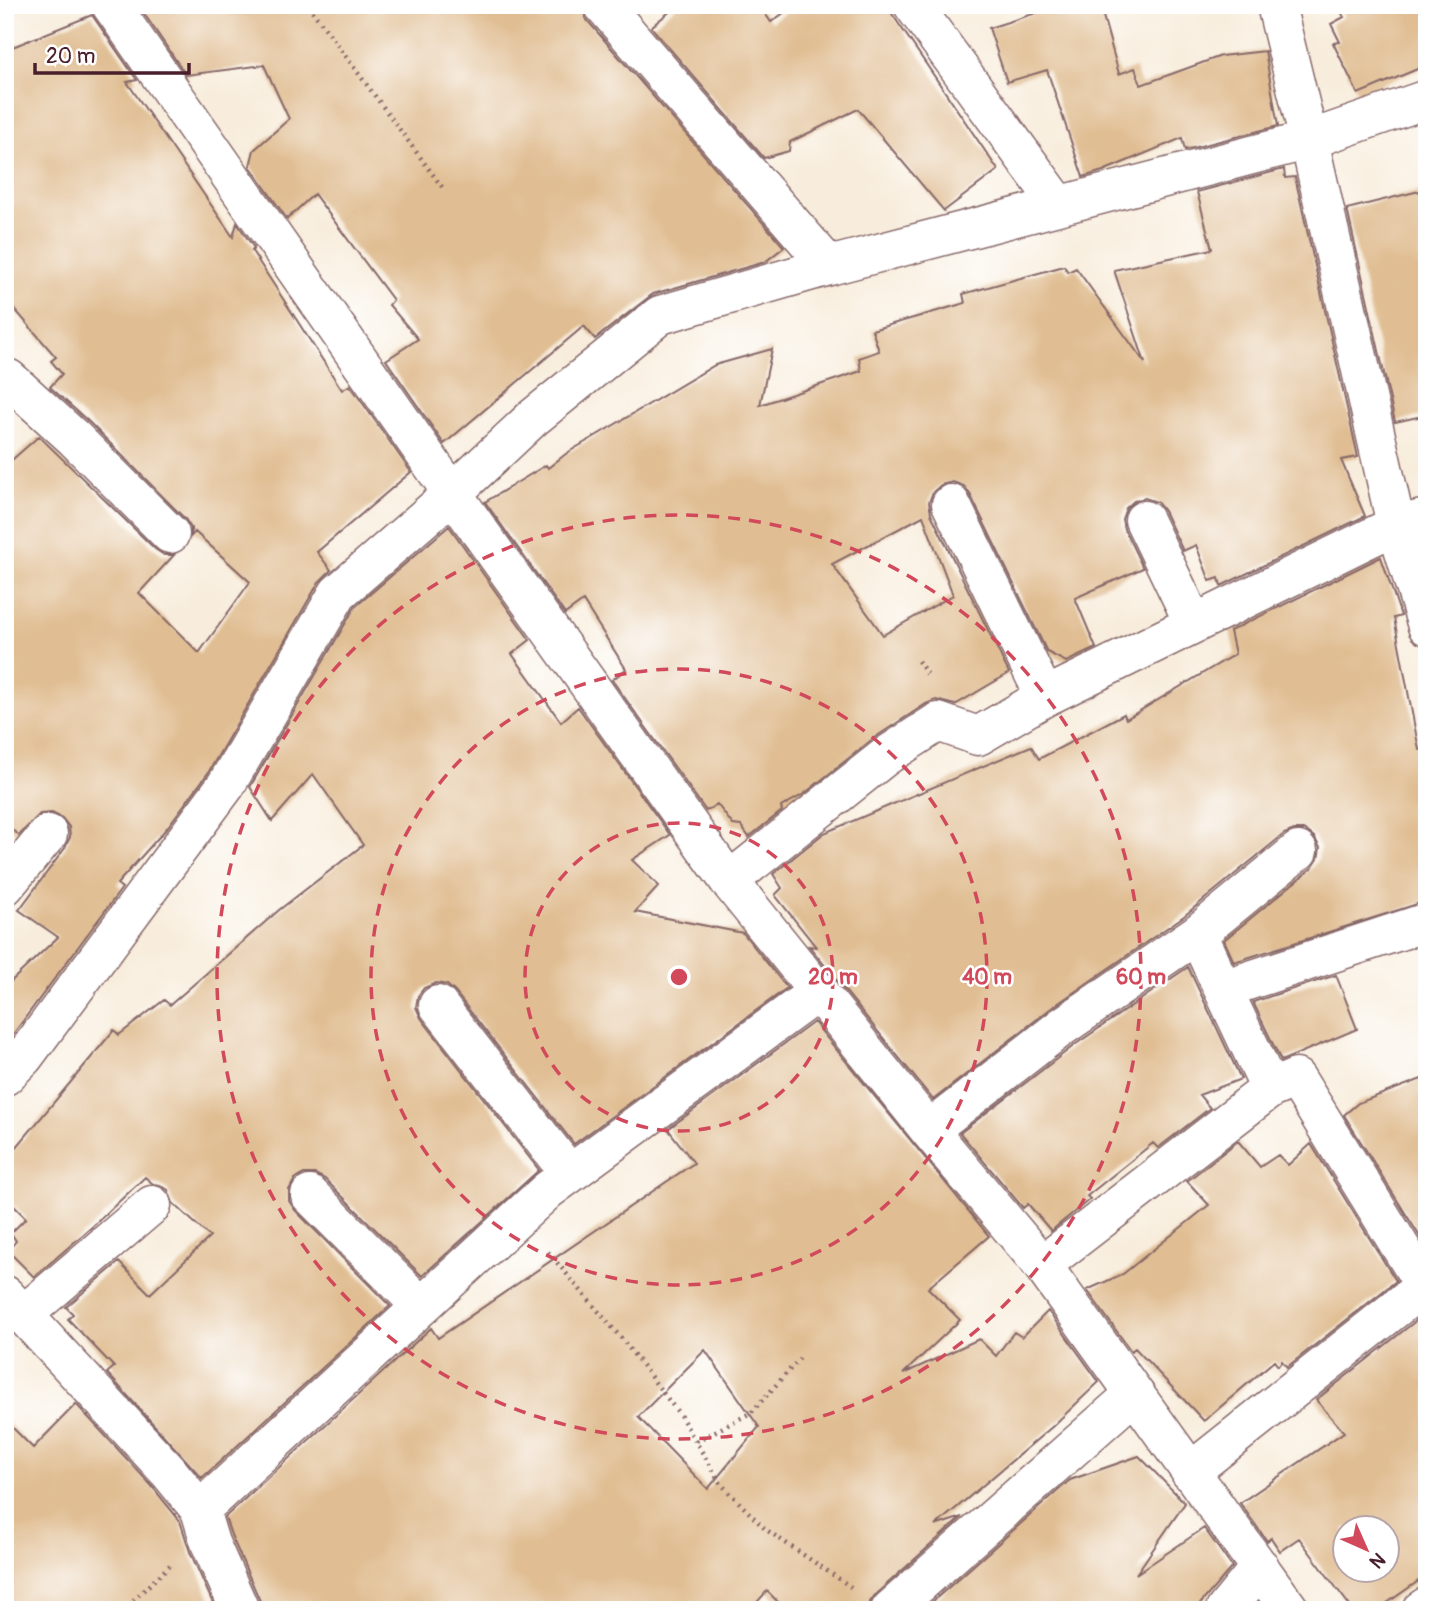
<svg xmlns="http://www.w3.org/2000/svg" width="1432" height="1615" font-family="Pangolin,sans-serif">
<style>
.building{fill:#e0bd92;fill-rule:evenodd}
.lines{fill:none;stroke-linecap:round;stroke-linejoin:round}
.minor-casing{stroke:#876769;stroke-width:41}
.path{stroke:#876769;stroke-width:4.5;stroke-dasharray:2 5;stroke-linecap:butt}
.minor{stroke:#fff;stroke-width:38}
.ring{fill:none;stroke:#d1495b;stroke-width:3.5;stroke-dasharray:12 9}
.centre{fill:#d1495b;stroke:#fff;stroke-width:3.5}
.ring-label{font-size:21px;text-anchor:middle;font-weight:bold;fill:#d1495b;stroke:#fff;stroke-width:5;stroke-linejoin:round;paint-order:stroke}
</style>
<rect width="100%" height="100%" fill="#fff"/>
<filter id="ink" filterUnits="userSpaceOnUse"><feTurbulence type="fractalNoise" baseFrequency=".0143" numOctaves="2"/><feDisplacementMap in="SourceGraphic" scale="14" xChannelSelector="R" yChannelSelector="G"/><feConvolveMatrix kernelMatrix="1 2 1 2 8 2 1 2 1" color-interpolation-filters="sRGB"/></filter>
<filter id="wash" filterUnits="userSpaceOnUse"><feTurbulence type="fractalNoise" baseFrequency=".00686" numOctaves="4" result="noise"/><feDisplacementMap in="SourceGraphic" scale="28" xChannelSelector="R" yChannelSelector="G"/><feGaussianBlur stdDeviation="1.57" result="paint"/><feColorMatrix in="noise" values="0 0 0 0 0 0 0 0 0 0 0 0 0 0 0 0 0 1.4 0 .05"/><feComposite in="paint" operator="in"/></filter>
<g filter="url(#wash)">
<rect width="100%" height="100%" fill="#f8eddc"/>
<g id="blocks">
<!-- building -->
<path class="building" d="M 138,5 L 582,5 L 586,19 L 784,247 L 765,262 L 653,294 L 595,339 L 584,326 L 444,444 L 386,360 L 418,339 L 389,305 L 393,300 L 314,194 L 287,219 L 250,166 L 254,150 L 289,119 L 264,65 L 186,75 Z
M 678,5 L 759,5 L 771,22 L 795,5 L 886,5 L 998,170 L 944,211 L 858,109 L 790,142 L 789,151 L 764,158 L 651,27 Z
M 1061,5 L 1100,5 L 1119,74 L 1135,68 L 1141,85 L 1221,56 L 1265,51 L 1278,126 L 1185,150 L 1182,138 L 1103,171 L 1083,177 L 1047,70 L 1007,82 L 989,28 Z
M 1337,5 L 1427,5 L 1427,65 L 1358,94 L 1333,43 L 1340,42 L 1331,24 L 1344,17 Z
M 92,15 L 137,80 L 127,82 L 233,237 L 237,223 L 254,248 L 252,251 L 342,390 L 350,385 L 411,472 L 317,552 L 331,570 L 319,582 L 208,773 L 166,829 L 117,884 L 122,888 L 5,1045 L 5,987 L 58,937 L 19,910 L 65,848 L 70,837 L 69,827 L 62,818 L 52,813 L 40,814 L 19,835 L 5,825 L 5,466 L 39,436 L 155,549 L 164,555 L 174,555 L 139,593 L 199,653 L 250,582 L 195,532 L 191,536 L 191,528 L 185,519 L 89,422 L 50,387 L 62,374 L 51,361 L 56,357 L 5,298 L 5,50 Z
M 1284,169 L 1285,178 L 1295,177 L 1358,457 L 1341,460 L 1365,516 L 1221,586 L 1219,578 L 1210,581 L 1196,545 L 1183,551 L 1164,511 L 1157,502 L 1145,498 L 1134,501 L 1126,508 L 1122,519 L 1124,529 L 1143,568 L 1075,598 L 1096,648 L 1066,662 L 1047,652 L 970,494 L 964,486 L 953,482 L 941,485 L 933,492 L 929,502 L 931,514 L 1009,673 L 955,705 L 936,700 L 926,704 L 874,738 L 804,794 L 781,807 L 782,811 L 749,837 L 741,826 L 733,825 L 717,804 L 706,811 L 612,680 L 626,669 L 583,601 L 565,614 L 485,502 L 546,465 L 548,468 L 567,453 L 715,365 L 772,349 L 760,405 L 861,371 L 859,358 L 879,351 L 872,330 L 965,303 L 963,294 L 1064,266 L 1068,272 L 1076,268 L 1145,363 L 1114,270 L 1212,249 L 1197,192 ZM 923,516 L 953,595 L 883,635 L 832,564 Z
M 1427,189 L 1427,415 L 1395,422 L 1347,209 Z
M 449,526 L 530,640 L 512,654 L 561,722 L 578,707 L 670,835 L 632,860 L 659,886 L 635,912 L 743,933 L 787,988 L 574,1144 L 455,992 L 447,985 L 436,983 L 424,988 L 418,996 L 416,1007 L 421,1018 L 539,1170 L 422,1276 L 325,1179 L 315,1174 L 304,1174 L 295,1179 L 289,1190 L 289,1201 L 295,1210 L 390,1306 L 202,1478 L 107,1373 L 114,1367 L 68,1319 L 73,1314 L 66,1307 L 119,1262 L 150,1294 L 210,1237 L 173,1203 L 168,1190 L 160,1185 L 153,1184 L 145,1177 L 93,1226 L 34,1277 L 8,1251 L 16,1241 L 11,1233 L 26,1218 L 5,1197 L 5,1161 L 114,1030 L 119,1035 L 164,1000 L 170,1005 L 279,910 L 363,845 L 313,774 L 272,821 L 250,787 L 355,607 Z
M 1381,557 L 1401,616 L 1394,618 L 1419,750 L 1427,749 L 1427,901 L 1234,962 L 1224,940 L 1312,868 L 1318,859 L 1320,848 L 1314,837 L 1305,830 L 1294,830 L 1284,834 L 1184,916 L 1050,1009 L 933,1100 L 809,946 L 816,947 L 775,895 L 782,888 L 773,874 L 824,833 L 1031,746 L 1039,759 L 1124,714 L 1126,719 L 1235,654 L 1230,631 Z
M 1188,967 L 1241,1079 L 1199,1095 L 1210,1108 L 1158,1148 L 1153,1143 L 1087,1196 L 1090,1199 L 1051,1231 L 1028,1204 L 1023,1208 L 960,1133 L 1076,1044 Z
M 1336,975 L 1357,1029 L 1281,1061 L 1253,1002 Z
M 814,1022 L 989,1236 L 928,1288 L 960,1320 L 903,1374 L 979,1339 L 996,1356 L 1014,1332 L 1022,1337 L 1048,1311 L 1099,1382 L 1053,1426 L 935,1526 L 962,1517 L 876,1594 L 870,1602 L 869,1610 L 786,1610 L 767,1591 L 750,1610 L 261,1610 L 260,1601 L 231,1535 L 225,1517 L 431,1328 L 438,1338 L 694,1163 L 668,1129 ZM 705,1350 L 759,1427 L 708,1489 L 638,1417 Z
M 1427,1077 L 1427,1248 L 1344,1115 L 1358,1103 Z
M 1238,1141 L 1260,1167 L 1278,1155 L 1288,1165 L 1311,1144 L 1396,1281 L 1287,1367 L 1282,1361 L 1278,1366 L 1274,1361 L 1204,1421 L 1135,1348 L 1131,1351 L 1087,1290 L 1123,1274 L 1209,1205 L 1187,1181 Z
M 1427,1312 L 1427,1575 L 1377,1610 L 1353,1610 L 1299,1538 L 1280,1551 L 1271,1538 L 1267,1541 L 1240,1503 L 1344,1432 L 1316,1400 ZM 1345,1528 L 1387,1528 L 1387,1570 L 1345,1570 Z
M 76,1404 L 151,1485 L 180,1521 L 190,1552 L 216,1610 L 5,1610 L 5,1420 L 33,1448 Z
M 1139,1456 L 1185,1503 L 1136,1574 L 1204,1528 L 1232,1567 L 1195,1610 L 923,1610 L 1070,1480 Z"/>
</g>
</g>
<g filter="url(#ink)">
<use href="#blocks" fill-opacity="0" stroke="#876769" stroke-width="2"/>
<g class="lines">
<!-- minor casing -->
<g class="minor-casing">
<path id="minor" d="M 111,5 L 438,473 L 729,881 L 929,1130 L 1042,1265 L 1290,1610
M 603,5 L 829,266
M 913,5 L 1059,205
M 1276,5 L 1309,140 L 1396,525 L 1427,626
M 5,380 L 9,379 L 74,438 L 170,534
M 951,504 L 1045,697
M 1144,520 L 1194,624
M 729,881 L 886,756 L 938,722 L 978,736 L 1045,697 L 1396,525 L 1427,518
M 5,886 L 48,834
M 1197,934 L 1270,1089
M 1223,989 L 1427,922
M 438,1005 L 569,1173
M 5,1076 L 24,1057 L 226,785 L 338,593 L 453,493 L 533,418 L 660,315 L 829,266 L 1309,140 L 1427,99
M 929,1130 L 1063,1026 L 1197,934 L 1298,851
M 310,1195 L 421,1306
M 1042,1265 L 1270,1089 L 1296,1078 L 1427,1290
M 5,1295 L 168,1471 L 200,1510 L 210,1543 L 240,1610
M 24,1314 L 152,1205
M 1190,1472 L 1424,1286
M 200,1510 L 548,1190 L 819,991
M 890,1610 L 1133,1395
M 1225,1610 L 1260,1567
M 1421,1610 L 1427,1606"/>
</g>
<!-- path -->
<path class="path" d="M 308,5 L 445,191
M 918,661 L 930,678
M 548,1252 L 622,1339 L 680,1415 L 721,1484 L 765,1529 L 851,1587
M 696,1441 L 751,1413 L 801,1357
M 123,1610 L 170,1565"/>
<!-- minor -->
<use href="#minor" class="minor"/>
</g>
</g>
<!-- distance rings -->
<g class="ring">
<circle cx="679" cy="977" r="154"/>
<circle cx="679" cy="977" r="308"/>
<circle cx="679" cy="977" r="462"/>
</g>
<circle cx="679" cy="977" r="10" class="centre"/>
<g class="ring-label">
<text x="833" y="984">20 m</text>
<text x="987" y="984">40 m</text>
<text x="1141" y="984">60 m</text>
</g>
<!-- margin -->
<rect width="1432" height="1615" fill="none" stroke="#fff" stroke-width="28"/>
<!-- north arrow -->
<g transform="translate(1366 1549) rotate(135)"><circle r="33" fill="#ffffff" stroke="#b7a5aa" stroke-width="2"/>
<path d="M0-5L12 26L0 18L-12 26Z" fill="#d1495b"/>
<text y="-10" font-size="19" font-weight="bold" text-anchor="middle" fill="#4a1f2b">N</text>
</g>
<!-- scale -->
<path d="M35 63v10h154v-10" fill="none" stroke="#4a1f2b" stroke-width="3.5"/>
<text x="46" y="63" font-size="21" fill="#4a1f2b" stroke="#ffffff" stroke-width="5" paint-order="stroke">20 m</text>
</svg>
